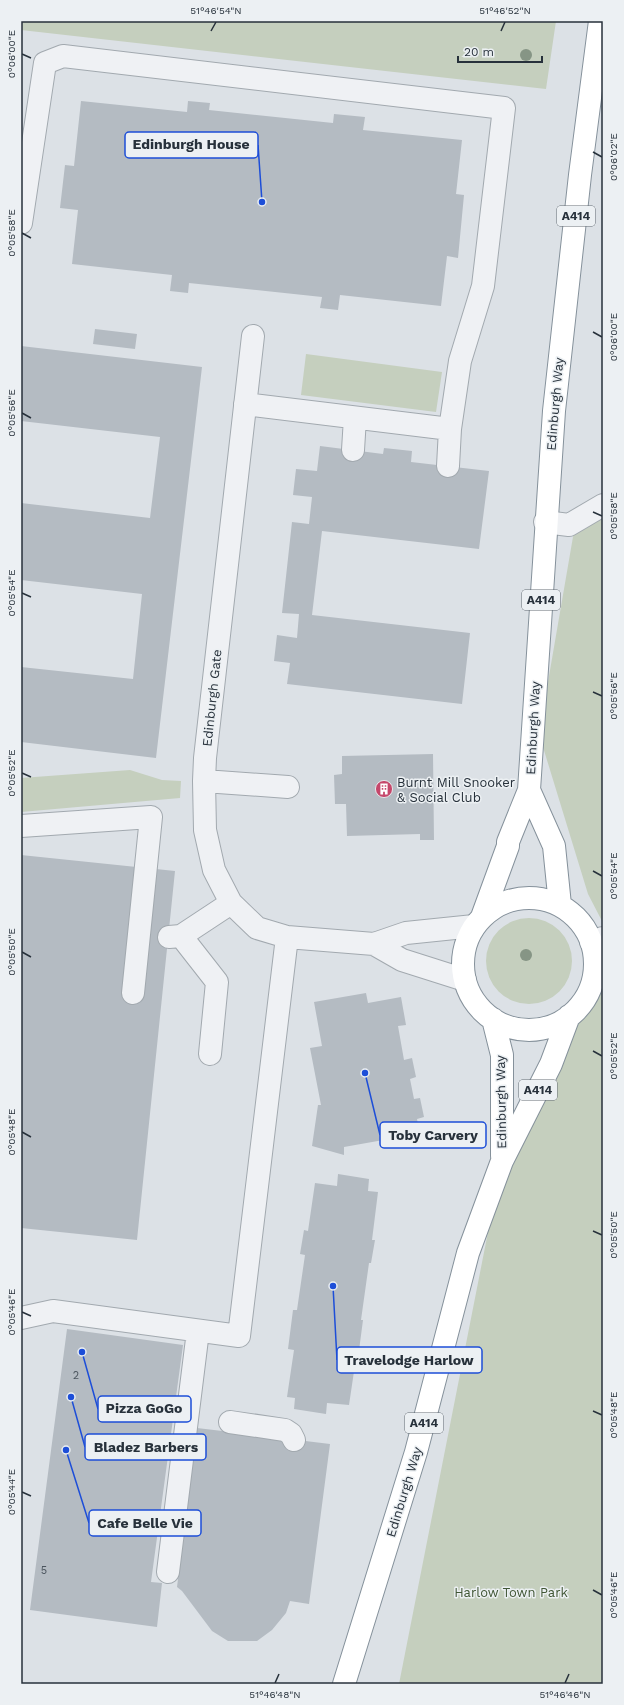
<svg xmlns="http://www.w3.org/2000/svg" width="624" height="1705" font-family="'Work Sans',sans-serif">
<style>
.green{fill:#c5cfbe}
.building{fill:#b4bbc2}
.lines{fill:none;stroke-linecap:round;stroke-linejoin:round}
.minor-casing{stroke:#a2a9af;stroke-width:24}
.highway-casing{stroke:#85919b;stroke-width:24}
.minor{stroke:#eff1f4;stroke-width:22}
.highway{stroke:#fff;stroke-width:22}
.tree{fill:#869585}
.ticks{fill:none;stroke:#27313b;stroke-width:1.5}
.labels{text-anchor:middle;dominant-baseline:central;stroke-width:3;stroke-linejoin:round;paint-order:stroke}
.number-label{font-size:11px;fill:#4a545d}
.shield{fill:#ecf0f3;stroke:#626a72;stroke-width:1}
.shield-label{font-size:12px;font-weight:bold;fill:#27313b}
.street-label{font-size:13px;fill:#27313b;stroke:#ecf0f3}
.poi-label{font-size:13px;fill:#27313b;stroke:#ecf0f3;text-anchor:start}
.park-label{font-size:13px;fill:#405635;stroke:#ecf0f3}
.leader{fill:none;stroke:#1d4ed8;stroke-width:1.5}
.callout-dot{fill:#1d4ed8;stroke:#ecf0f3;stroke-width:1.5}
.callout{fill:#ecf0f3;stroke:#1d4ed8;stroke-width:1.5}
.callout-label{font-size:14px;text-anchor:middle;font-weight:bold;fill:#27313b}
.neatline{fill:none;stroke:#27313b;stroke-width:1.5}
.ticks-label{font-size:10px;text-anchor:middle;fill:#27313b}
</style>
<rect width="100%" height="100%" fill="#dce1e6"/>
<!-- green -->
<path class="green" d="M 21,21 L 556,21 L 546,89 L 21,30 Z
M 306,354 L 442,372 L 436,412 L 301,395 Z
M 603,515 L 603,923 L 588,894 L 539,734 L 574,531 Z
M 130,770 L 162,780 L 181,781 L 180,798 L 21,812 L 21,778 Z
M486 961a43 43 0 1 1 86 0a43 43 0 1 1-86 0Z
M 603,980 L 603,1684 L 399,1684 L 502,1161 Z"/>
<!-- building -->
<path class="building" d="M 81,101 L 187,112 L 188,101 L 210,103 L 209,110 L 333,123 L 334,114 L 365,117 L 363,130 L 462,140 L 456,194 L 464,195 L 458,258 L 447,256 L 441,306 L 340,295 L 338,310 L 320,308 L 322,297 L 189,283 L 188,293 L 170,291 L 172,275 L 72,264 L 78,210 L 60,208 L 65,165 L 74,166 Z
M 95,329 L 137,334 L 135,349 L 93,344 Z
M 21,346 L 202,367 L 156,758 L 21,742 L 21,667 L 133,679 L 142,594 L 21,580 L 21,503 L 150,518 L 160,437 L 21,421 Z
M 320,446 L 383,454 L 384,448 L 412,451 L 411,462 L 489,471 L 479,549 L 322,531 L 312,615 L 470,633 L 462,704 L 287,684 L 290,663 L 274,661 L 277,635 L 297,638 L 299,614 L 282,613 L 292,522 L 309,524 L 312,497 L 293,495 L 296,469 L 317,471 Z
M 433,754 L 434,840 L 420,840 L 420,834 L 347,836 L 346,804 L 335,804 L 334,775 L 342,774 L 342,756 Z
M 21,855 L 175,871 L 137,1240 L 21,1228 Z
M 366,993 L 368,1003 L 401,997 L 406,1025 L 398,1026 L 404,1060 L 412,1058 L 416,1077 L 410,1079 L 414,1099 L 420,1098 L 424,1117 L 417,1119 L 420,1135 L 390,1142 L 389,1139 L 344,1147 L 344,1155 L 312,1146 L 318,1105 L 321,1105 L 310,1048 L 322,1046 L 314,1002 Z
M 338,1174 L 369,1179 L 368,1191 L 378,1192 L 372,1240 L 375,1240 L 371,1263 L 369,1263 L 361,1320 L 363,1320 L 358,1358 L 356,1358 L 349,1405 L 327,1403 L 326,1414 L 294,1409 L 295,1398 L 287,1397 L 294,1350 L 288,1349 L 293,1310 L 297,1310 L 305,1255 L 300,1254 L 304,1230 L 308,1231 L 315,1183 L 337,1186 Z
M 67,1329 L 183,1345 L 151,1582 L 162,1583 L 157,1627 L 30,1610 Z
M 197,1428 L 330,1444 L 309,1604 L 290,1601 L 286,1613 L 272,1630 L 257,1641 L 228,1641 L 212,1631 L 182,1591 L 177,1587 Z"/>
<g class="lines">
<!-- minor casing -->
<g class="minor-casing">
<path id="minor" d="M 21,223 L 45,63 L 63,56 L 504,108 L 483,286 L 460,361 L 450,429 L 448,466
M 253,336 L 205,758 L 204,781 L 205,830 L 214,870 L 231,903 L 257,928 L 287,937 L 374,944 L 406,933 L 474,926
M 245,404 L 450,429
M 353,450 L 355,418
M 545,522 L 569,525 L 603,505
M 204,781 L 288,787
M 21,826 L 151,817 L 133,993
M 181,936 L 217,982 L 210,1054
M 169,937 L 181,936 L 231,903
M 591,942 L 603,938
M 374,944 L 402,960 L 465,980
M 21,1318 L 53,1311 L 239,1336 L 287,937
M 230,1422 L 285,1430 L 291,1434 L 294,1440
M 168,1572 L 198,1331"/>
</g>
<!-- highway casing -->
<g class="highway-casing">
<path id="highway" d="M 529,790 L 554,846 L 560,905
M463 964a66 66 0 1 1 132 0a66 66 0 1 1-132 0Z
M 482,917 L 508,846 L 508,842 L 529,790 L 554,411 L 580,175 L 600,21
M 493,1019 L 502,1055 L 502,1156
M 344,1684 L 416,1452 L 468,1253 L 502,1161 L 551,1064 L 569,1016"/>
</g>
<!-- minor -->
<use href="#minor" class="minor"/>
<!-- highway -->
<use href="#highway" class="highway"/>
</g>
<!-- trees -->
<g class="tree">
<circle cx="526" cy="55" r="6"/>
<circle cx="526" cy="955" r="6"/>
</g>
<!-- ticks -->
<path class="ticks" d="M 211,31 L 216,22M 501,31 L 505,22M 22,54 L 31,58M 593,152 L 602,157M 22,233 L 31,238M 593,332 L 602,337M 22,413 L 31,418M 593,512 L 602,516M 22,593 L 31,597M 593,692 L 602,696M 22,773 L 31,777M 593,871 L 602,876M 22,952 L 31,957M 593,1051 L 602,1056M 22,1132 L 31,1137M 593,1231 L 602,1235M 22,1312 L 31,1316M 593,1411 L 602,1415M 22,1492 L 31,1496M 593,1590 L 602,1595M 275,1683 L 279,1674M 565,1683 L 569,1674"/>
<!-- icons -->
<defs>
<g id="building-disc" transform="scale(0.9)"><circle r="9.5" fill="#c5476b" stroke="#ecf0f3"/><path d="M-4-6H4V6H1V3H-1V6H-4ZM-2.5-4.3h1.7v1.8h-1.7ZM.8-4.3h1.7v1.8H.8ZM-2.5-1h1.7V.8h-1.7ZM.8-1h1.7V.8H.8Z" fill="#fff"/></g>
</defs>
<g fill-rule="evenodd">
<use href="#building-disc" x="384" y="789"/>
</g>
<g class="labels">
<!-- number labels -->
<g class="number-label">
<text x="76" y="1375">2</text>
<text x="44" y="1570">5</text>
</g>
<!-- shield labels -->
<g class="shield">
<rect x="557" y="206" width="38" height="20" rx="3"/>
<rect x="522" y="590" width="38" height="20" rx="3"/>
<rect x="519" y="1080" width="38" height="20" rx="3"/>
<rect x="405" y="1413" width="38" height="20" rx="3"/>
</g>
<g class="shield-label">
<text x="576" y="216">A414</text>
<text x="541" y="600">A414</text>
<text x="538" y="1090">A414</text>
<text x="424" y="1423">A414</text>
</g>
<!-- street labels -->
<g class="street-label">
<text transform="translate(555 404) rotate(-85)">Edinburgh Way</text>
<text transform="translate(212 698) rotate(-84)">Edinburgh Gate</text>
<text transform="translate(533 728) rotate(-87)">Edinburgh Way</text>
<text transform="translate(501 1102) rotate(-91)">Edinburgh Way</text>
<text transform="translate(404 1492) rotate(-73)">Edinburgh Way</text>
</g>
<!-- poi labels -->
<g class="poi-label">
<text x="397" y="782">Burnt Mill Snooker<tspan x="397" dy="15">&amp; Social Club</tspan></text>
</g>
<!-- park labels -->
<g class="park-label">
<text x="511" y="1592">Harlow Town Park</text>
</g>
</g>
<!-- callouts -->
<path class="leader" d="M262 202L258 145M365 1073L380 1135M333 1286L337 1360M82 1352L98 1409M71 1397L85 1447M66 1450L89 1523"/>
<g class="callout-dot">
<circle cx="262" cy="202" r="4"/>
<circle cx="365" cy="1073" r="4"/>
<circle cx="333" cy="1286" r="4"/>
<circle cx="82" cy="1352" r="4"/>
<circle cx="71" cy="1397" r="4"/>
<circle cx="66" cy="1450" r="4"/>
</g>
<g class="callout">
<rect x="125" y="132" width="133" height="26" rx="4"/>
<rect x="380" y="1122" width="106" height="26" rx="4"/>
<rect x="337" y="1347" width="145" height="26" rx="4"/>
<rect x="98" y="1396" width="93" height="26" rx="4"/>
<rect x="85" y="1434" width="121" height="26" rx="4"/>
<rect x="89" y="1510" width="112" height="26" rx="4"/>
</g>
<g class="callout-label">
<text x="191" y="149">Edinburgh House</text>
<text x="433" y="1140">Toby Carvery</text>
<text x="409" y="1365">Travelodge Harlow</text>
<text x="144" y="1413">Pizza GoGo</text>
<text x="146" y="1452">Bladez Barbers</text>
<text x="145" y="1528">Cafe Belle Vie</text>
</g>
<!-- border -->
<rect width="624" height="1705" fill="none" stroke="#ecf0f3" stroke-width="44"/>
<!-- scale -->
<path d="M458 56v6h84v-6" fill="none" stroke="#27313b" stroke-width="2"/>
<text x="464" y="56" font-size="12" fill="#27313b" stroke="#ecf0f3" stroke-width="3" paint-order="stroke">20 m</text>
<rect x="22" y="22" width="580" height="1661" class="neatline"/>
<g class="ticks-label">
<text x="216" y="14">51°46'54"N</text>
<text x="505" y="14">51°46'52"N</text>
<text transform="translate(11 54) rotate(-90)" y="4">0°06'00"E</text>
<text transform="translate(613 157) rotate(-90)" y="4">0°06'02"E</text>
<text transform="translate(11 233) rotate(-90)" y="4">0°05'58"E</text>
<text transform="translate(613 337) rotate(-90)" y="4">0°06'00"E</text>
<text transform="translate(11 413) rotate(-90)" y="4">0°05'56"E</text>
<text transform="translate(613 516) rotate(-90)" y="4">0°05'58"E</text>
<text transform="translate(11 593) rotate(-90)" y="4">0°05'54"E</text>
<text transform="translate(613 696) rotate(-90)" y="4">0°05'56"E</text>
<text transform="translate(11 773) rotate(-90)" y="4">0°05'52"E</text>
<text transform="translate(613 876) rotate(-90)" y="4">0°05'54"E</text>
<text transform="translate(11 952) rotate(-90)" y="4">0°05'50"E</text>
<text transform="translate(613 1056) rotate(-90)" y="4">0°05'52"E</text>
<text transform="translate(11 1132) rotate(-90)" y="4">0°05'48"E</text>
<text transform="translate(613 1235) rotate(-90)" y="4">0°05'50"E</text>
<text transform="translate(11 1312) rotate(-90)" y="4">0°05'46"E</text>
<text transform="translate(613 1415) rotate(-90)" y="4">0°05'48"E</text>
<text transform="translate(11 1492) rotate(-90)" y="4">0°05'44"E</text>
<text transform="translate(613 1595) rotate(-90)" y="4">0°05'46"E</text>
<text x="275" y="1698">51°46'48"N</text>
<text x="565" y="1698">51°46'46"N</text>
</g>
</svg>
